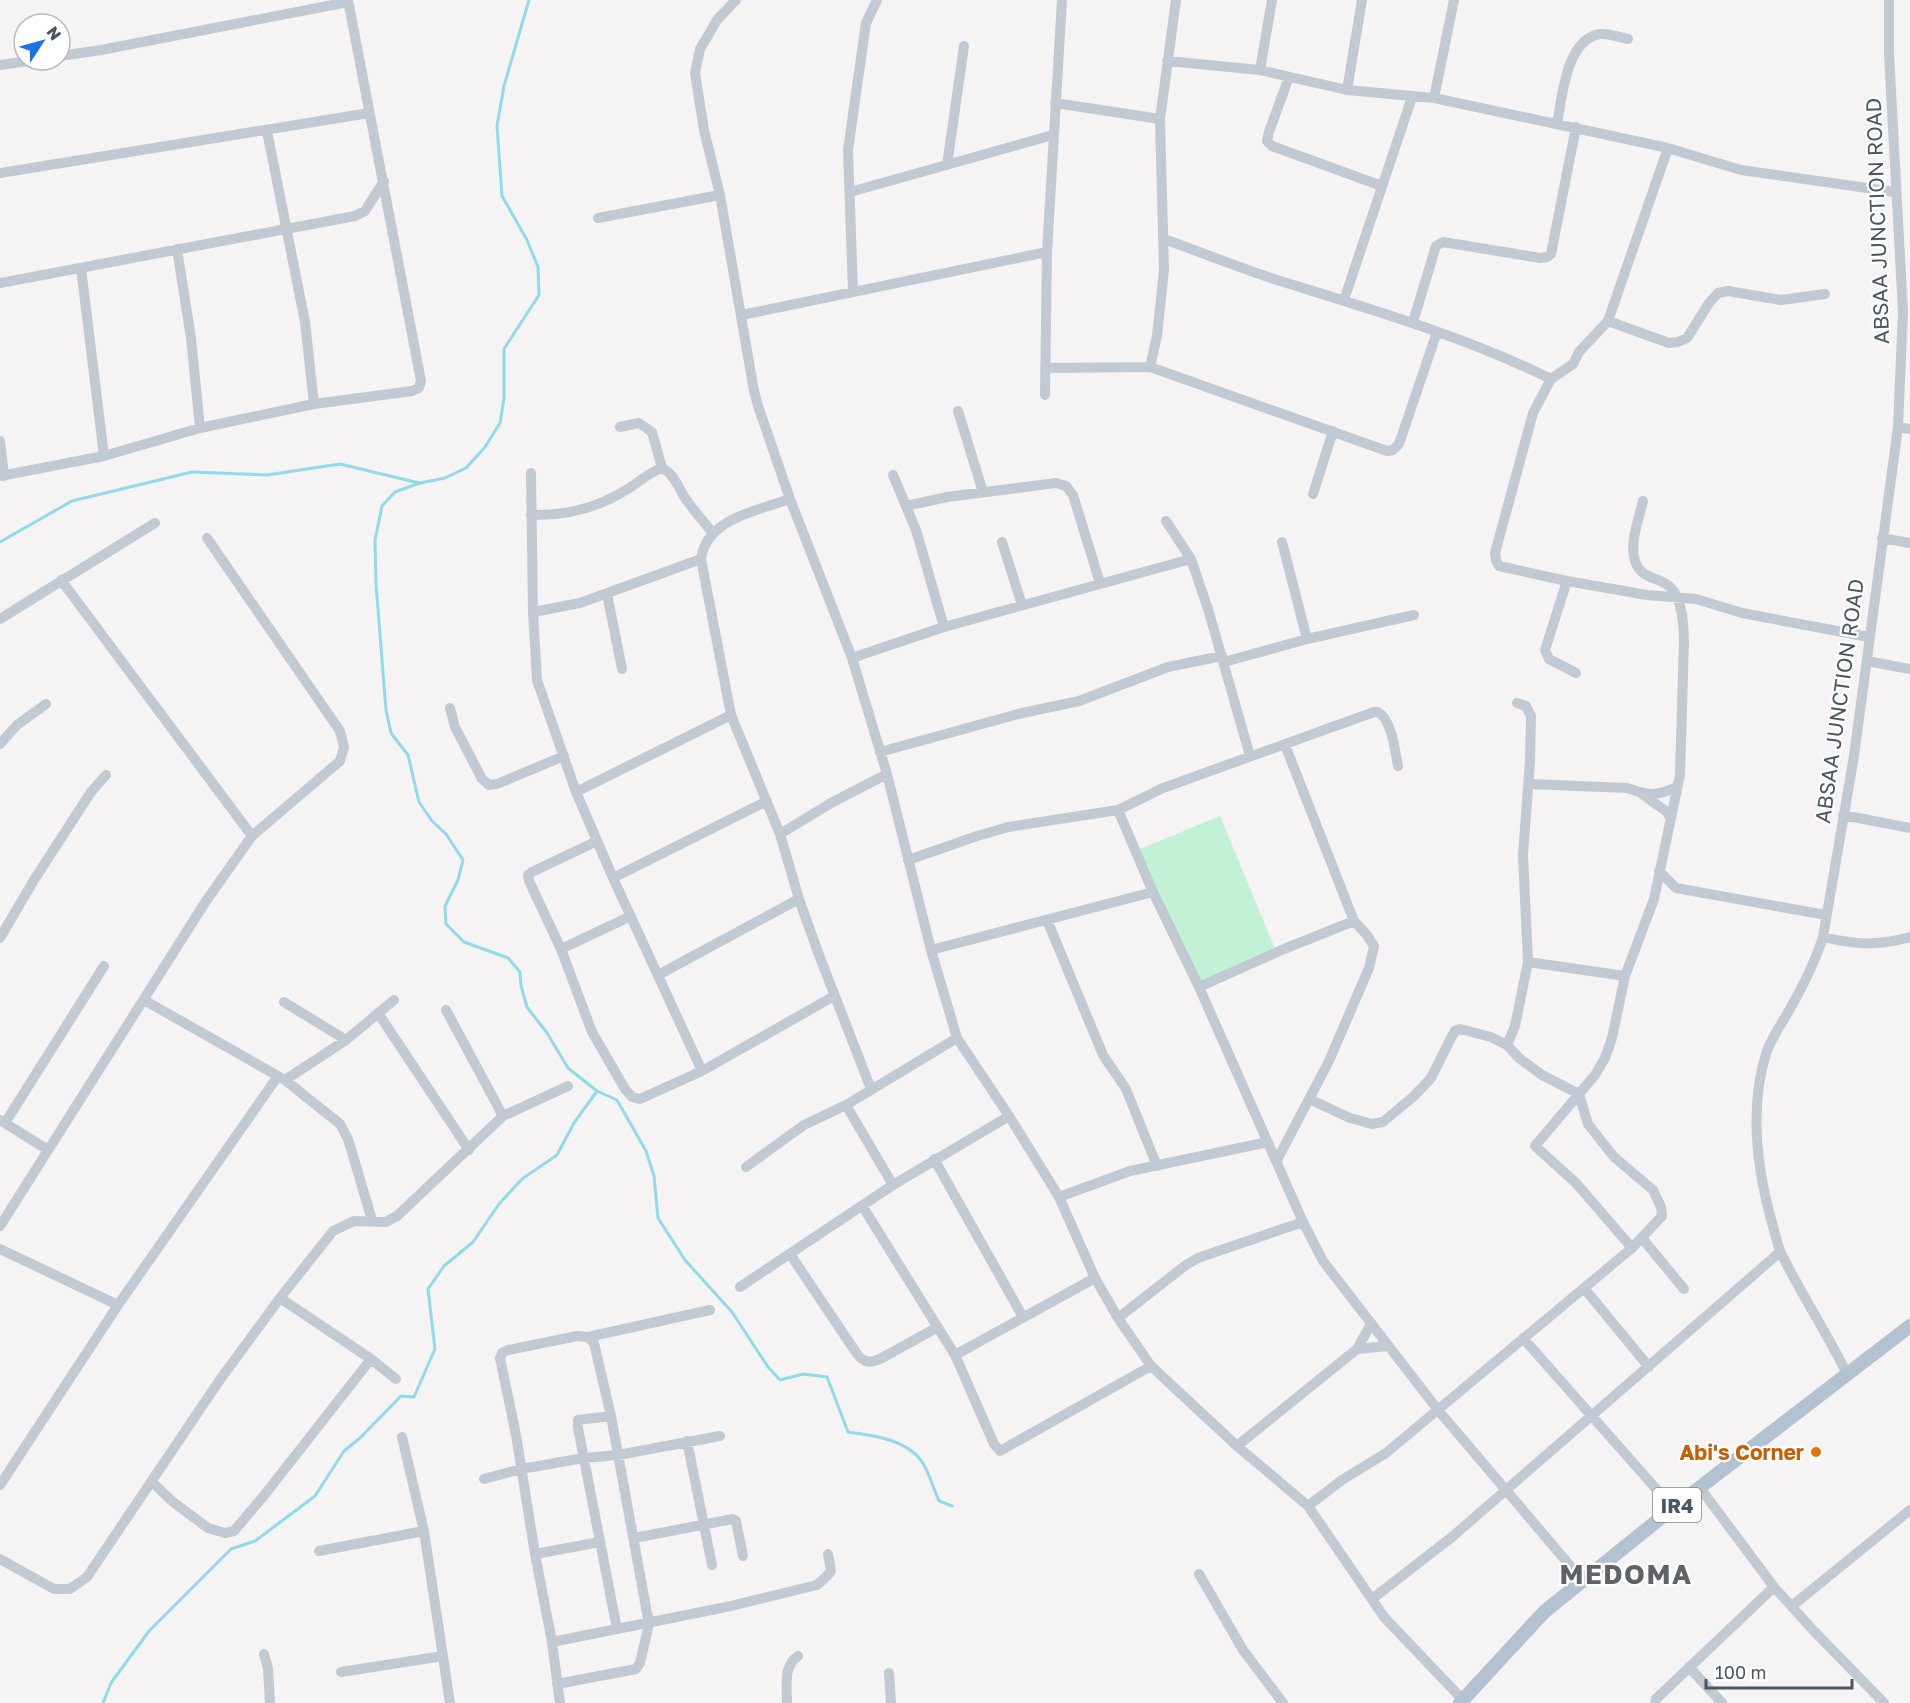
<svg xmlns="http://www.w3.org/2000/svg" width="1910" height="1703" font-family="'Golos Text',sans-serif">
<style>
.green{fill:#c3f1d5}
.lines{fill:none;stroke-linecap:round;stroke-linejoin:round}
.stream{stroke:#90daee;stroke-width:3}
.minor{stroke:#c1cad2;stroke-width:10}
.major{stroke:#b3c2d1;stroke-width:14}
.food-dot{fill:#e8710a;stroke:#fff;stroke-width:2}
.labels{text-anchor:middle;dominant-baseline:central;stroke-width:4.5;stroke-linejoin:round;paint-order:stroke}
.shield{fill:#fff;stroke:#808990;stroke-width:1.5}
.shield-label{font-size:20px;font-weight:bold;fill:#4a5661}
.street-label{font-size:21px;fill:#4a5661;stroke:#fff}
.food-label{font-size:21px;font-weight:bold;fill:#c56008;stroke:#fff;text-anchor:end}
.district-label{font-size:27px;font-weight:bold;letter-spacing:1.5px;fill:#5f6368;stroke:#fff}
</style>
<rect width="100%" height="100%" fill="#f5f3f3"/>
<!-- green -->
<path class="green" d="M 1220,816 L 1276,951 L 1195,984 L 1140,849 Z"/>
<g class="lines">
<!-- stream -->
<path class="stream" d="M 529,0 L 504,86 L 497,126 L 502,196 L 527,240 L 538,267 L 539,295 L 504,349 L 504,398 L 500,423 L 485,447 L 466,468 L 445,478 L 420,483 L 395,492 L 382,506 L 375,540 L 376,584 L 386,710 L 391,733 L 408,755 L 419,802 L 432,821 L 446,834 L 463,860 L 458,880 L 445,906 L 446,924 L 464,942 L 508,958 L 520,972 L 521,986 L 527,1007 L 547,1033 L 568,1068 L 597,1091 L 617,1100 L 646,1151 L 654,1176 L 658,1218 L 685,1260 L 732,1312 L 768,1367 L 780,1380 L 803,1374 L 827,1377 L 848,1432 C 873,1435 910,1440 924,1465 C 930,1476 934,1490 939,1501 L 952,1506
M 0,542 L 72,501 L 192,472 L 267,475 L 340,464 L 419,483
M 103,1703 L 111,1683 L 149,1631 L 231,1549 L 255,1541 L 315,1496 L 344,1451 L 360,1438 L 401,1396 L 414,1397 L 435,1349 L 428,1289 L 444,1266 L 473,1242 L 499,1204 L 522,1179 L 557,1155 L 574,1123 L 597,1091"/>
<!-- minor -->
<path class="minor" d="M 736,0 L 717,20 L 700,49 L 695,73 L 704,130 L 720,195 L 754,391 L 758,406 L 790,499 L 852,658 L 887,774 L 931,950 L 957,1038 L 1009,1116 L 1059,1197 L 1095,1278 L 1118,1318 L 1151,1366 L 1237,1446 L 1308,1506 L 1384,1617 L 1463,1700
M 60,56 L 101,50 L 348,2
M 1167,61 L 1260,70 L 1347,90 L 1434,98 L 1668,148 L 1741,170 L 1895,192
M 0,65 L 35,60
M 1260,70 L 1272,0
M 1289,77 L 1269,132 L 1267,141 L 1272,146 L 1382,186
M 1347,90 L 1362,0
M 1434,98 L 1454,0
M 1055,103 L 1160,119
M 1557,124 C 1562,98 1566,39 1600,34 C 1609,33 1619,37 1628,39
M 267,131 L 305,322 L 314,404
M 1668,148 L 1608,321 L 1579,352 L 1573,364 L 1551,379 L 1533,413 L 1495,553 L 1496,560 L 1499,566 L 1567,581 L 1647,595 L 1696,599 L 1742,613 L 1869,637
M 947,165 L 964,46
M 0,173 L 369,113
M 850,192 L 1053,135
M 598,218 L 720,195
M 1164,239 C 1200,252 1235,266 1271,278 C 1366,308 1462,335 1551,379
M 177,249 L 191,338 L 200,428
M 81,268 L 104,456
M 0,283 L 355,216 L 365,211 L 384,181
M 853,291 L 848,150 L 866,23 L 877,0
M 1344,300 L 1412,97
M 742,315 L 1047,252
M 1608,321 L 1669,343 L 1678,342 L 1687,338 L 1709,303 L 1718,293 L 1728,291 L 1781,300 L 1825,294
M 1413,322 L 1436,246 L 1443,242 L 1540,258 L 1547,257 L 1551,254 L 1576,127
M 1150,367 L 1157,336 L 1164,270 L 1160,119 L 1176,0
M 1045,368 L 1150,367 L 1387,451 L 1393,450 L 1399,444 L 1437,332
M 1045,395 L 1047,252 L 1062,0
M 958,411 L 983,492
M 620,427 L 639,423 L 652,432 L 662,468
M 1898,427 L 1910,429
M 0,441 L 4,476
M 531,473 L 533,612 L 537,680 L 576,792 L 613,878 L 702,1071
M 893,475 L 916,530 L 944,627
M 0,476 L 104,456 L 200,428 L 314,404 L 412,391 L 419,388 L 421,381 L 348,0
M 1313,494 L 1333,431
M 790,499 C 758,510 706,519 701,559 L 731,715 L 780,834 L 799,899 L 819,955 L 871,1089
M 906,506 L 947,497 L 1056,483 L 1066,486 L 1073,495 L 1100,583
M 531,515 C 565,516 597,508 626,490 C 638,483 649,472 662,468 C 676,475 679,491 688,502 C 695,512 704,522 712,532
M 1166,521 L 1191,559 L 1208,609 L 1250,756
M 1882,538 L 1910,543
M 1002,542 L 1022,605
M 1282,542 L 1307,639
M 61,580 L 252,836
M 1567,581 L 1545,650 L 1549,659 L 1576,673
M 607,594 L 622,669
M 533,612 L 580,603 L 701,559
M 0,619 L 155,523
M 852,658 L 944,627 L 1191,559
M 1867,661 L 1910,669
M 1224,662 L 1307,639 L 1414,615
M 450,708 L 455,727 L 482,779 L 489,785 L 497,784 L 564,756
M 0,744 L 17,725 L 46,704
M 880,752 L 1018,714 L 1079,701 L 1168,667 L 1222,656
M 1529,784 L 1627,788 C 1649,796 1657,796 1677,787
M 576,792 L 731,715
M 1642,794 L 1667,812 L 1671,819
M 1118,810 L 1153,892 L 1199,987 L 1303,1222 L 1323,1261 L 1438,1410 L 1583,1581
M 1843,815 L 1910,828
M 780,834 L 831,803 L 887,774
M 597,841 L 532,872 L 528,875 L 529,881 L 561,949 L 592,1032 L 625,1089 L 632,1097 L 640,1099 L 702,1071 L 834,996
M 908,860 L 977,836 L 1008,827 L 1118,810 L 1163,788 L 1374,712 L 1378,712 C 1392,720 1395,751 1398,766
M 1659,871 L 1676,888 L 1826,915
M 613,878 L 767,801
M 1047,920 L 1103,1055 L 1126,1089 L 1157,1166
M 1823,937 C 1857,945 1876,946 1910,937
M 0,938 L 34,880 L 91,792 L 106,775
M 561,949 L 631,916
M 931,950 L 1153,892
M 1528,962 L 1625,976
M 658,975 L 799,899
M 1199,987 L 1284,949 L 1354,921
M 144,1000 L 285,1080 L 340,1124 L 348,1139 L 372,1220
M 284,1002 L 346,1040
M 378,1013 L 469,1150
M 1507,1045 L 1515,1026 L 1528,962 L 1523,855 L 1530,761 L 1531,716 L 1526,706 L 1517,703
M 285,1080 L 346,1040 L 394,1000
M 1309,1099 L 1350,1118 L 1372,1124 L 1383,1122 L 1414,1096 L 1431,1078 L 1451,1038 L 1455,1031 L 1460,1029 L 1491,1037 L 1507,1045 L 1519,1058 L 1542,1075 L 1579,1094
M 846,1105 L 893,1185
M 503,1116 L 568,1086
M 0,1120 L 48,1150
M 5,1123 L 104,966
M 934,1159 L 1023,1317
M 1277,1160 L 1329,1061 L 1369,968 L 1374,946 L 1366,934 L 1354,921 L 1285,745
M 746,1167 L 804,1125 L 846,1105 L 957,1038
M 1059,1197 L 1130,1171 L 1268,1142
M 863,1207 L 955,1355 L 994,1444 L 1000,1451 L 1151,1366
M 0,1226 L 206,901 L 252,836 L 340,761 L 344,747 L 340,731 L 207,538
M 1642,1238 L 1684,1289
M 1632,1248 L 1576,1183 L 1535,1146 L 1595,1075 L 1605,1058 L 1612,1038 L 1625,976 L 1654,899 L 1680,775 L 1684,641 C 1684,627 1682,598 1671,588 C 1660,576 1642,581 1635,561 C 1629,543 1639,519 1643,501
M 0,1249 L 118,1305
M 790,1254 L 857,1354 C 864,1363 870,1363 880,1359 L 938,1327
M 740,1287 L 893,1185 L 1009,1116
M 1584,1288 L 1649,1367
M 280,1298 L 371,1359 L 396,1379
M 1118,1318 L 1186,1265 L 1198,1258 L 1303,1222
M 588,1337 L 710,1310
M 1523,1338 L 1673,1508
M 1357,1349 L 1389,1346
M 955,1355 L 1095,1278
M 1847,1374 C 1827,1333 1801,1294 1781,1253 C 1777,1244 1775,1233 1772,1223 C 1757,1169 1749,1105 1767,1051 C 1773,1035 1783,1022 1791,1007 C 1804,984 1815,962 1823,937 L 1854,756 L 1898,427 L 1903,312 L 1889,54 L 1889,0
M 611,1416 L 578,1420 L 578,1428 L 617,1629
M 402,1437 L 424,1531 L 450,1703
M 687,1441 L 712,1565
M 1237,1446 L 1357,1349 L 1371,1324
M 484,1479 L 521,1469 L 584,1458 L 618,1455 L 720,1436
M 152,1482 L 173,1502 L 208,1528 L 225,1533 L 234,1531 L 262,1498 L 371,1359
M 0,1485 L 118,1305 L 278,1076
M 1700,1488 L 1774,1587 L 1812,1629 L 1884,1703
M 1308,1506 L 1342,1480 L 1386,1453 L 1632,1248 L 1662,1216 L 1661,1207 L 1653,1190 L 1614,1157 L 1588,1124 L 1579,1094
M 634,1538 L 733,1519 L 736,1521 L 743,1556
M 319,1551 L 424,1531
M 535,1554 L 600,1542
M 0,1559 L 54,1589 L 70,1589 L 87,1577 L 219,1381 L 280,1298 L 333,1231 L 354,1221 L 386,1222 L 397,1216 L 503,1116 L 446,1010
M 1199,1574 L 1243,1650 L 1283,1703
M 1372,1599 L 1452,1537 L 1780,1252
M 1792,1606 L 1910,1510
M 552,1642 L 731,1606 L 817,1585 L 826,1577 L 831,1571 L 828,1554
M 264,1654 L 268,1668 L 270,1703
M 1689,1667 L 1722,1703
M 341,1672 L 443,1656
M 889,1673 L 891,1703
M 557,1684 L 636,1669 L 640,1663 L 649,1624 L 611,1416 L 594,1343 L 588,1337 L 577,1336 L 508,1350 L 502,1353 L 500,1358 L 516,1435 L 535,1554 L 552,1642 L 560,1703
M 787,1703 C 787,1687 783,1666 798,1656
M 1655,1703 L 1656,1699 L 1774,1587"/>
<!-- major -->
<path class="major" d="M 1460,1703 L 1544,1612 L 1673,1508 L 1910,1326"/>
</g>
<!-- markers -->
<circle class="food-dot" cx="1816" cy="1452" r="6"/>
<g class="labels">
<!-- shield labels -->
<rect class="shield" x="1653" y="1488" width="48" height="34" rx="4.5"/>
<g class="shield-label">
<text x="1677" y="1505">IR4</text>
</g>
<!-- street labels -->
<g class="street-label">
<text transform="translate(1877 221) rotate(-92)">ABSAA JUNCTION ROAD</text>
<text transform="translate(1839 701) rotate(-82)">ABSAA JUNCTION ROAD</text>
</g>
<!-- food labels -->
<g class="food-label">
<text x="1804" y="1452">Abi's Corner</text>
</g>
<!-- district labels -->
<g class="district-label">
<text x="1626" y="1574">MEDOMA</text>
</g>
</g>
<!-- north arrow -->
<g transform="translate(42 42) rotate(54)"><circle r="28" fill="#ffffff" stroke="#b7bbc0" stroke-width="1.5"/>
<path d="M0-4.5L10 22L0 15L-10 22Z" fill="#1a73e8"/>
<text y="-9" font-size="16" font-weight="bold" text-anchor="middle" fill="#4a5661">N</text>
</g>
<!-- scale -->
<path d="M1706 1679v9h146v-9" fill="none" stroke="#4a5661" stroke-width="3"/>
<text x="1715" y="1679" font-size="18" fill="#4a5661" stroke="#ffffff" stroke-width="4.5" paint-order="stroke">100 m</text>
</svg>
